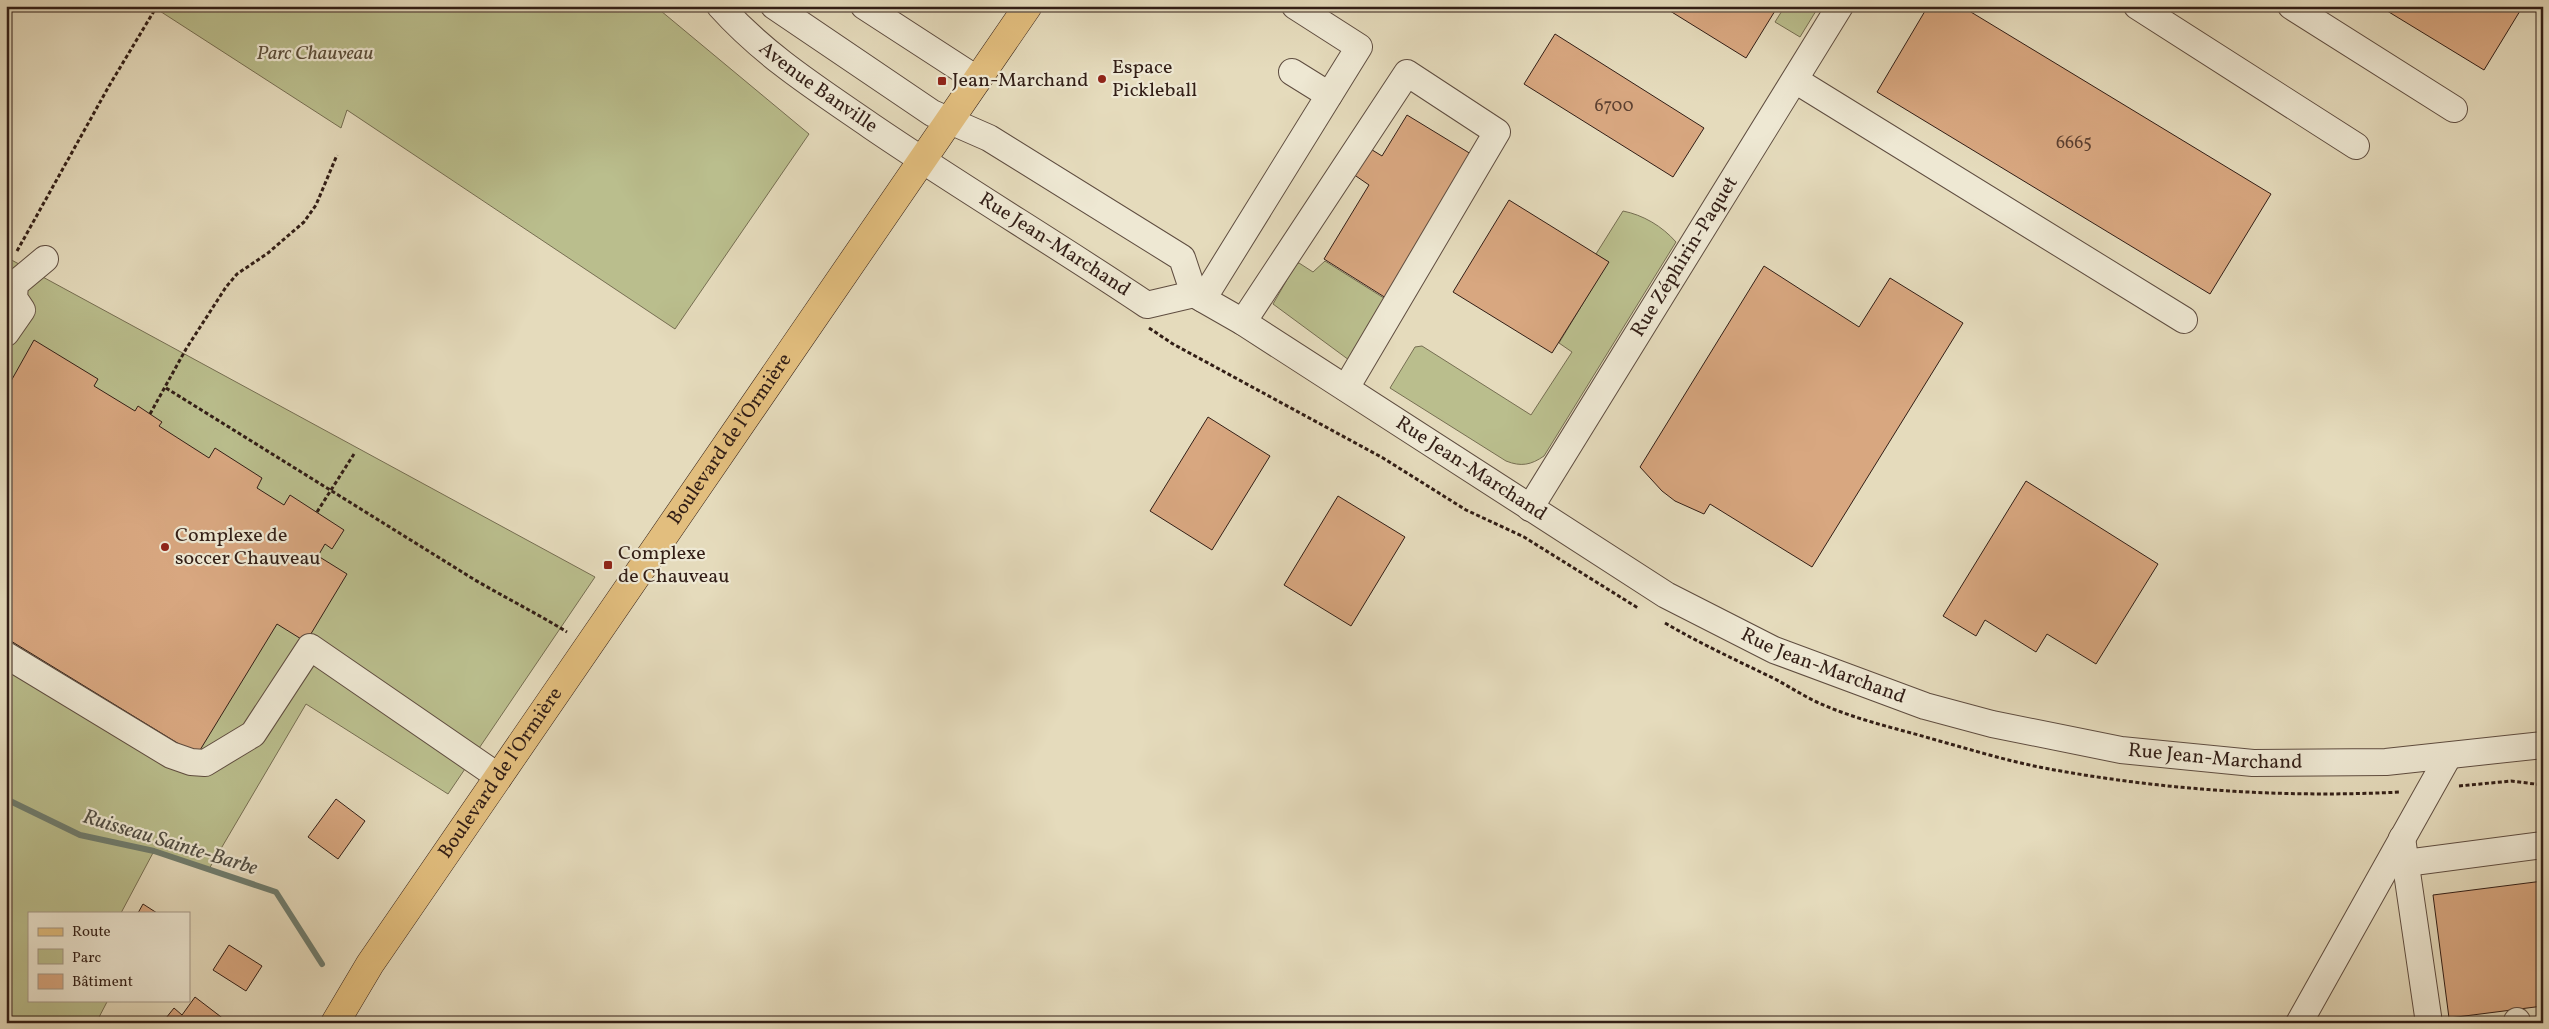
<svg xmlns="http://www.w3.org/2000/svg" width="2549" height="1029" font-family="Vollkorn,serif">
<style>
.green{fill:#babe8d;stroke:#766e52}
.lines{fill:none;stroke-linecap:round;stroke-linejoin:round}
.stream{stroke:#6f7d6f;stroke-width:6}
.building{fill:#d8a780;stroke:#321e16}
.minor-casing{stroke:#5f4d40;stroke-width:28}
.major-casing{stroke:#321e16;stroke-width:29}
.path{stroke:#321e16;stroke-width:3;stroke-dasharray:4 2.5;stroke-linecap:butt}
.minor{stroke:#eee8d3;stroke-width:26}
.major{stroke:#e2be7e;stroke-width:28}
.poi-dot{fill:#8f2418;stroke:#eee8d3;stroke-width:2}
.labels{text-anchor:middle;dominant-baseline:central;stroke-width:4.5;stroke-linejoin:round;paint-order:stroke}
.number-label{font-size:18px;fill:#5c4030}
.park-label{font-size:20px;font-style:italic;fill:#5b4e3a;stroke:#eee8d3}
.poi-label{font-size:20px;fill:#321e16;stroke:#eee8d3;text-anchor:start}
.street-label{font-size:20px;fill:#321e16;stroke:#eee8d3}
.water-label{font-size:21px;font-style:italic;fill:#504d43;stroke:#eee8d3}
</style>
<rect width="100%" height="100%" fill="#e5dbbc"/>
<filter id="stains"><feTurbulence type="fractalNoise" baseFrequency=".004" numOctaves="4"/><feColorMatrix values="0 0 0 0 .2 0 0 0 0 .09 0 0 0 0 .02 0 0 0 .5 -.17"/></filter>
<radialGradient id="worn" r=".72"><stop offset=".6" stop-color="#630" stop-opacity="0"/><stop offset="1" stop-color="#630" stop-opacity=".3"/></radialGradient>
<!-- green -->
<path class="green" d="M 152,6 L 655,6 L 809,134 L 675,329 L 347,110 L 341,128 Z
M 1785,6 L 1819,6 L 1800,37 L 1775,22 Z
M 1623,211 C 1643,215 1662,226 1676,242 L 1544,456 C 1531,465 1521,467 1506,461 L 1390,388 L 1415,347 L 1422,346 L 1531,415 L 1572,352 L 1559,343 L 1608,262 L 1596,254 Z
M 6,257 L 595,577 L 448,794 L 306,704 L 209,869 L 154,851 L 121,913 L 29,913 L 29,1000 L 108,1000 L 96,1023 L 6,1023 Z
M 1325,261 L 1387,300 L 1349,360 L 1273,304 L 1296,264 L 1299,263 L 1313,272 Z"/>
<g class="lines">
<!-- stream -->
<path class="stream" d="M 6,799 L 80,835 L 154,851 L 276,892 L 322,964"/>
</g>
<!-- building -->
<path class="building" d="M 1662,6 L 1778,6 L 1746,58 Z
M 1928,6 L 1961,6 L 2271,194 L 2210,294 L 1877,92 Z
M 2379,6 L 2523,6 L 2484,70 Z
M 1555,34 L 1704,128 L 1673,177 L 1524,84 Z
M 1407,115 L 1471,154 L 1386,298 L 1324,259 L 1369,185 L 1353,174 L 1369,148 L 1382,156 Z
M 1509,200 L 1609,262 L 1552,353 L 1453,292 Z
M 1764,266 L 1859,327 L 1890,278 L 1963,323 L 1812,567 L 1710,504 L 1704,514 L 1675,501 L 1662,491 L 1640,467 Z
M 34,340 L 98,379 L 94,386 L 135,411 L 138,406 L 162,422 L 159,426 L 209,458 L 215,448 L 262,478 L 257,488 L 284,505 L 290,495 L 344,530 L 332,549 L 325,544 L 318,556 L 347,574 L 306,642 L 277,624 L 197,755 L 6,638 L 6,390 Z
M 1208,417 L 1270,456 L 1212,550 L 1150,511 Z
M 2026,481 L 2158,564 L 2096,664 L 2047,634 L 2036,652 L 1985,620 L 1976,636 L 1943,616 Z
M 1338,496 L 1405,537 L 1351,626 L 1284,585 Z
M 336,799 L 365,821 L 338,859 L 308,837 Z
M 2543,881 L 2543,1006 L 2449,1018 L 2433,895 Z
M 143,904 L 157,913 L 138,913 Z
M 229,945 L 262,966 L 246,991 L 213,970 Z
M 195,997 L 229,1023 L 162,1023 L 174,1008 L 182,1015 Z"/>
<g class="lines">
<!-- minor casing -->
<g class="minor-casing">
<g id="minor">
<path id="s1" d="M 720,6 C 765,56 816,88 871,126 C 962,188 1056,244 1147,305 L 1194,294"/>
<path id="s2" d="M 774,6 L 932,113 L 989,138 L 1182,258 L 1194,294 L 1243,322 L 1666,595 L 1774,650 L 1925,706 L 1992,724 L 2121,750 L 2253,763 L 2386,762 L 2543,745"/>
<path d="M 864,6 L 978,80"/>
<path d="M 2137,6 L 2356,146"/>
<path d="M 2291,6 L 2454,109"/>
<path d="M 1292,72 L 1329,95"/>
<path d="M 1795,80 L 2184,320"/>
<path d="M 1203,299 L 1359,47 L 1295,6"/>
<path d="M 1243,322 L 1407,73 L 1497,132 L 1346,388"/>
<path d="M 6,333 L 22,310 L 14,298 L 15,284 L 45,259"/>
<path id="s3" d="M 1530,508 L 1840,6"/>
<path d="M 6,655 L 171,755 L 191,762 L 205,763 L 253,734 L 310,647 L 499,777"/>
<path d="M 2402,838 L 2429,1023"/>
<path d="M 2406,863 L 2543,845"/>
<path d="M 2517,1021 L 2517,1023"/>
<path d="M 2299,1023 L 2448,757"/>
</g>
</g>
<!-- major casing -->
<g class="major-casing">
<g id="major">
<path id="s4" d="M 335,1023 L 370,964 L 1028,6"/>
</g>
</g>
<!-- path -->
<path class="path" d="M 17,251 L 109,86 L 157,6
M 1149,328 L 1173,344 L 1383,458 L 1466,510 L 1524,537 L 1638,608
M 166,388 L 475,580 C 506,598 536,613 567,632
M 150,414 L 186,349 L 226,287 L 237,274 L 268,253 L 304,222 L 316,205 L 337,155
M 317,512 L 354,454
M 1665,623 C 1701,644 1738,661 1775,679 C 1792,688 1808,699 1826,706 C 1861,721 1899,729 1936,740 C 1972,750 2008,761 2044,768 C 2162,790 2281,798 2401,792
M 2459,786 L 2511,781 L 2543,785"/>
<!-- minor -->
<use href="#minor" class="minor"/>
<!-- major -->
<use href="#major" class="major"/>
</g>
<!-- markers -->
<g class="poi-dot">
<circle cx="1102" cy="79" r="5"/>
<rect x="937" y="76" width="10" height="10" rx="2.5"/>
<circle cx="165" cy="547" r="5"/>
<rect x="603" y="560" width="10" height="10" rx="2.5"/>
</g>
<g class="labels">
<!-- number labels -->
<g class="number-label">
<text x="1614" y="106">6700</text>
<text x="2074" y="143">6665</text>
</g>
<!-- park labels -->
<g class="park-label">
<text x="315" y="54">Parc Chauveau</text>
</g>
<!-- poi labels -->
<g class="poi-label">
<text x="1112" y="68">Espace<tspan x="1112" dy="23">Pickleball</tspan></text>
<text x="952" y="81">Jean-Marchand</text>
<text x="175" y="536">Complexe de<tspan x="175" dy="23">soccer Chauveau</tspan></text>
<text x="618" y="554">Complexe<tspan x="618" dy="23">de Chauveau</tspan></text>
</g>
<!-- street labels -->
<g class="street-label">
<text stroke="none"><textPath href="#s1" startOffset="128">Avenue Banville</textPath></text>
<text stroke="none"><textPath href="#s1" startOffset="412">Rue Jean-Marchand</textPath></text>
<text stroke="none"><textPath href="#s3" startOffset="295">Rue Zéphirin-Paquet</textPath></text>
<text stroke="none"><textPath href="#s4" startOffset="705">Boulevard de l'Ormière</textPath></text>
<text stroke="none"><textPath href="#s2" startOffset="846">Rue Jean-Marchand</textPath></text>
<text stroke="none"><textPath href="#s2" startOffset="1251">Rue Jean-Marchand</textPath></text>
<text stroke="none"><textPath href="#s2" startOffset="1656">Rue Jean-Marchand</textPath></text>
<text stroke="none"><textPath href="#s4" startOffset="300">Boulevard de l'Ormière</textPath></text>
</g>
<!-- water labels -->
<g class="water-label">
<text transform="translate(170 843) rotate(17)">Ruisseau Sainte-Barbe</text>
</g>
</g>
<!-- margin -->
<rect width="2549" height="1029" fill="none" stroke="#e5dbbc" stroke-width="25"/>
<rect x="8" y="8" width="2534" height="1014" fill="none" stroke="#321e16" stroke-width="2.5"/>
<rect x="12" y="12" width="2524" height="1004" fill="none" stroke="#321e16"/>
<!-- legend -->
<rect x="28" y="912" width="162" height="90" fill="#eee8d3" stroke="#a39787"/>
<rect x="38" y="928" width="25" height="8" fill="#e2be7e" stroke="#a39787"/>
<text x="72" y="936" font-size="15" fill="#321e16">Route</text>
<rect x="38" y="949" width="25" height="15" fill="#babe8d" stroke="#a39787"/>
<text x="72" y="962" font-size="15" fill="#321e16">Parc</text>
<rect x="38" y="974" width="25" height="15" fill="#d8a780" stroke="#a39787"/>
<text x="72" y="986" font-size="15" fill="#321e16">Bâtiment</text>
<rect width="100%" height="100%" filter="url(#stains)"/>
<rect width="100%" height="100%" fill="url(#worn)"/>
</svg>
